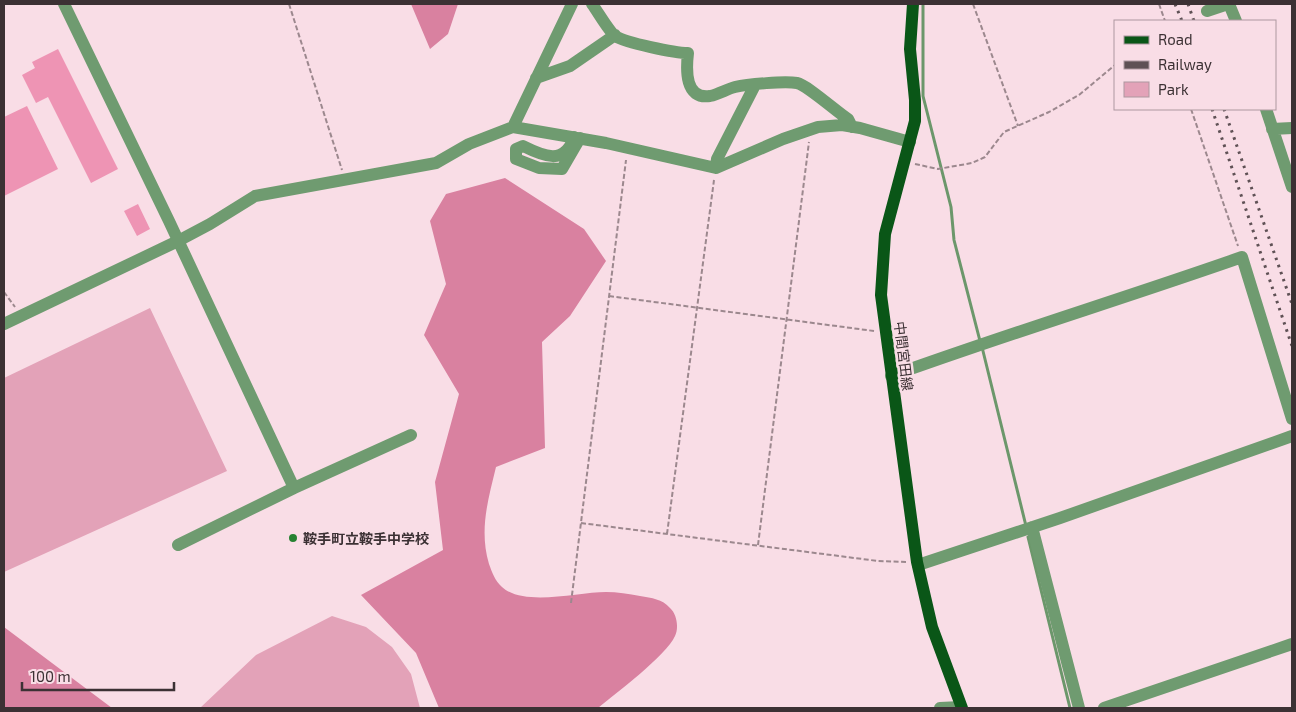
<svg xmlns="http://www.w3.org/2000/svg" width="1296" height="712" font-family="'Exo 2','Noto Sans JP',sans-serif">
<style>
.green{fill:#e3a2b8}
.forest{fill:#d981a0}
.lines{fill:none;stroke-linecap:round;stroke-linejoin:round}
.stream{stroke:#6c976b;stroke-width:3}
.building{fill:#ee94b4}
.path{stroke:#9c888e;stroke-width:2;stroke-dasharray:5 2.5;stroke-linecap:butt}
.minor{stroke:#6f9b70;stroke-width:12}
.major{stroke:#0a5617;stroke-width:12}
.rail{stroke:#5f5155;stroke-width:3;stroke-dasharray:2.5 5;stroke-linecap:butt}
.poi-dot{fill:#278232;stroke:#f9dde6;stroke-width:2}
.labels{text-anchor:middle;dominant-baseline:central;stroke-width:5;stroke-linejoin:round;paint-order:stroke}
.street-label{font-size:14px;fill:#3c3134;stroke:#f9dde6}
.poi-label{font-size:14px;font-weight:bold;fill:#3c3134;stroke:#f9dde6;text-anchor:start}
</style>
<rect width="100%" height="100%" fill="#f9dde6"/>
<!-- green -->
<path class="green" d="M 150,308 L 227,471 L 4,572 L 4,378 Z
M 332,616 L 366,627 L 392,647 L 411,674 L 420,708 L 200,708 L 256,655 Z"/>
<!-- forest -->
<path class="forest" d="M 411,4 L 458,4 L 448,34 L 430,49 Z
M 505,178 L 584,229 L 606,261 L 570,316 L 542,342 L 545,448 L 496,467 C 488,500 479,530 489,564 C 492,572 495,581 502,587 C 524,607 578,592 606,592 C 617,592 629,594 640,596 C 652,598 662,599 670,608 C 677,614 679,628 675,636 C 666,656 616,693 598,708 L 439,708 L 416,653 L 361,595 L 443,550 L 435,482 L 459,394 L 424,335 L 446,284 L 430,221 L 446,194 Z
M 4,627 L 112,708 L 4,708 Z"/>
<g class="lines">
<!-- stream -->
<path class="stream" d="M 923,4 L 923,96 L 951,207 L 954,240 L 980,341
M 982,347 L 1026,526
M 1028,537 L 1070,708"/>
</g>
<!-- building -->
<path class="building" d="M 58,49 L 118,169 L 91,183 L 48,97 L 36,103 L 22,75 L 35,68 L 32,62 Z
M 27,106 L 58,169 L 4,196 L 4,117 Z
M 138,204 L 150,229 L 137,236 L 124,211 Z"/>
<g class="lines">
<!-- path -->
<path class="path" d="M 289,4 L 342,170
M 973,4 L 1018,126
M 1159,4 L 1165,21
M 1191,109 L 1238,246
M 915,164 L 938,169 L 972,163 L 985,157 L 1004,132 L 1049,112 L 1079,95 L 1115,65
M 4,292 L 15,307
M 609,296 L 874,331
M 581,523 L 878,561 L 906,562
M 667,534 L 714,180
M 758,545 L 809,142
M 571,603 L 626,160"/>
<!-- minor -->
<path class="minor" d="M 64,4 L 169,221 L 294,488
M 592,4 C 598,12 608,30 615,36 C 626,43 675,53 688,53 C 686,70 685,100 710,96 C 719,94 727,89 735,87 C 748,84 785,81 797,83 C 807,85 837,112 848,119 L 852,127
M 1229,4 L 1236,21
M 1207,11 L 1228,4
M 536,78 L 570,66 L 615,35
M 1266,109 L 1292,187
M 513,127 L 572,4
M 1272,129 L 1292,128
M 574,137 C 565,166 543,156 523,146 L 516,149 L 516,159 L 539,168 L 562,169 L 580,138
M 716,168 L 717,159 L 755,85
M 4,324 L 178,241 L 210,224 L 255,196 L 436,163 L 469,144 L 513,127 L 606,143 L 716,168 L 783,139 L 818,127 L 842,125 L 860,128 L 910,142
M 891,376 C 1007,334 1125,298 1242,257 L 1292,419
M 1032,527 L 1079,708
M 178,545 L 294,488 L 411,435
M 918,565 L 1060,518 L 1292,436
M 940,708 L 961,707
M 1104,708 L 1292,644"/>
<!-- major -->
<path class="major" d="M 913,4 L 910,49 L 915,100 L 915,121 L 885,234 L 881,295 L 917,562 L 932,627 L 962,708"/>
<!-- rail -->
<path class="rail" d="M 1175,4 L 1182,21
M 1188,4 L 1194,21
M 1212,109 L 1292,346
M 1224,109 L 1292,304"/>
</g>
<!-- markers -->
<circle class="poi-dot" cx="293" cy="538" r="5"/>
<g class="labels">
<!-- street labels -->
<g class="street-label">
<text transform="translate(904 356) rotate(83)">中間宮田線</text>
</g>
<!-- poi labels -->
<g class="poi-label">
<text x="303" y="538">鞍手町立鞍手中学校</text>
</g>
</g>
<!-- border -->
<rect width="1296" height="712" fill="none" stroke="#3c3134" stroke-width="10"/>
<!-- legend -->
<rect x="1114" y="20" width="162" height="90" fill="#f9dde6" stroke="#ad989f"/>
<rect x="1124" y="36" width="25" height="8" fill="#0a5617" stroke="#ad989f"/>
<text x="1158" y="45" font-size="15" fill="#3c3134">Road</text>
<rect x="1124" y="61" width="25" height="8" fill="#5f5155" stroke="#ad989f"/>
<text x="1158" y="70" font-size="15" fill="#3c3134">Railway</text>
<rect x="1124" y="82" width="25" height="15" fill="#e3a2b8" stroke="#ad989f"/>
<text x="1158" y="95" font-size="15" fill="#3c3134">Park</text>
<!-- scale -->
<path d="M22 682v8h152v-8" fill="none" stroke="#3c3134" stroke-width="2.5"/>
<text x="30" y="682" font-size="15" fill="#3c3134" stroke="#f9dde6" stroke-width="4" paint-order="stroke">100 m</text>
</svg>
